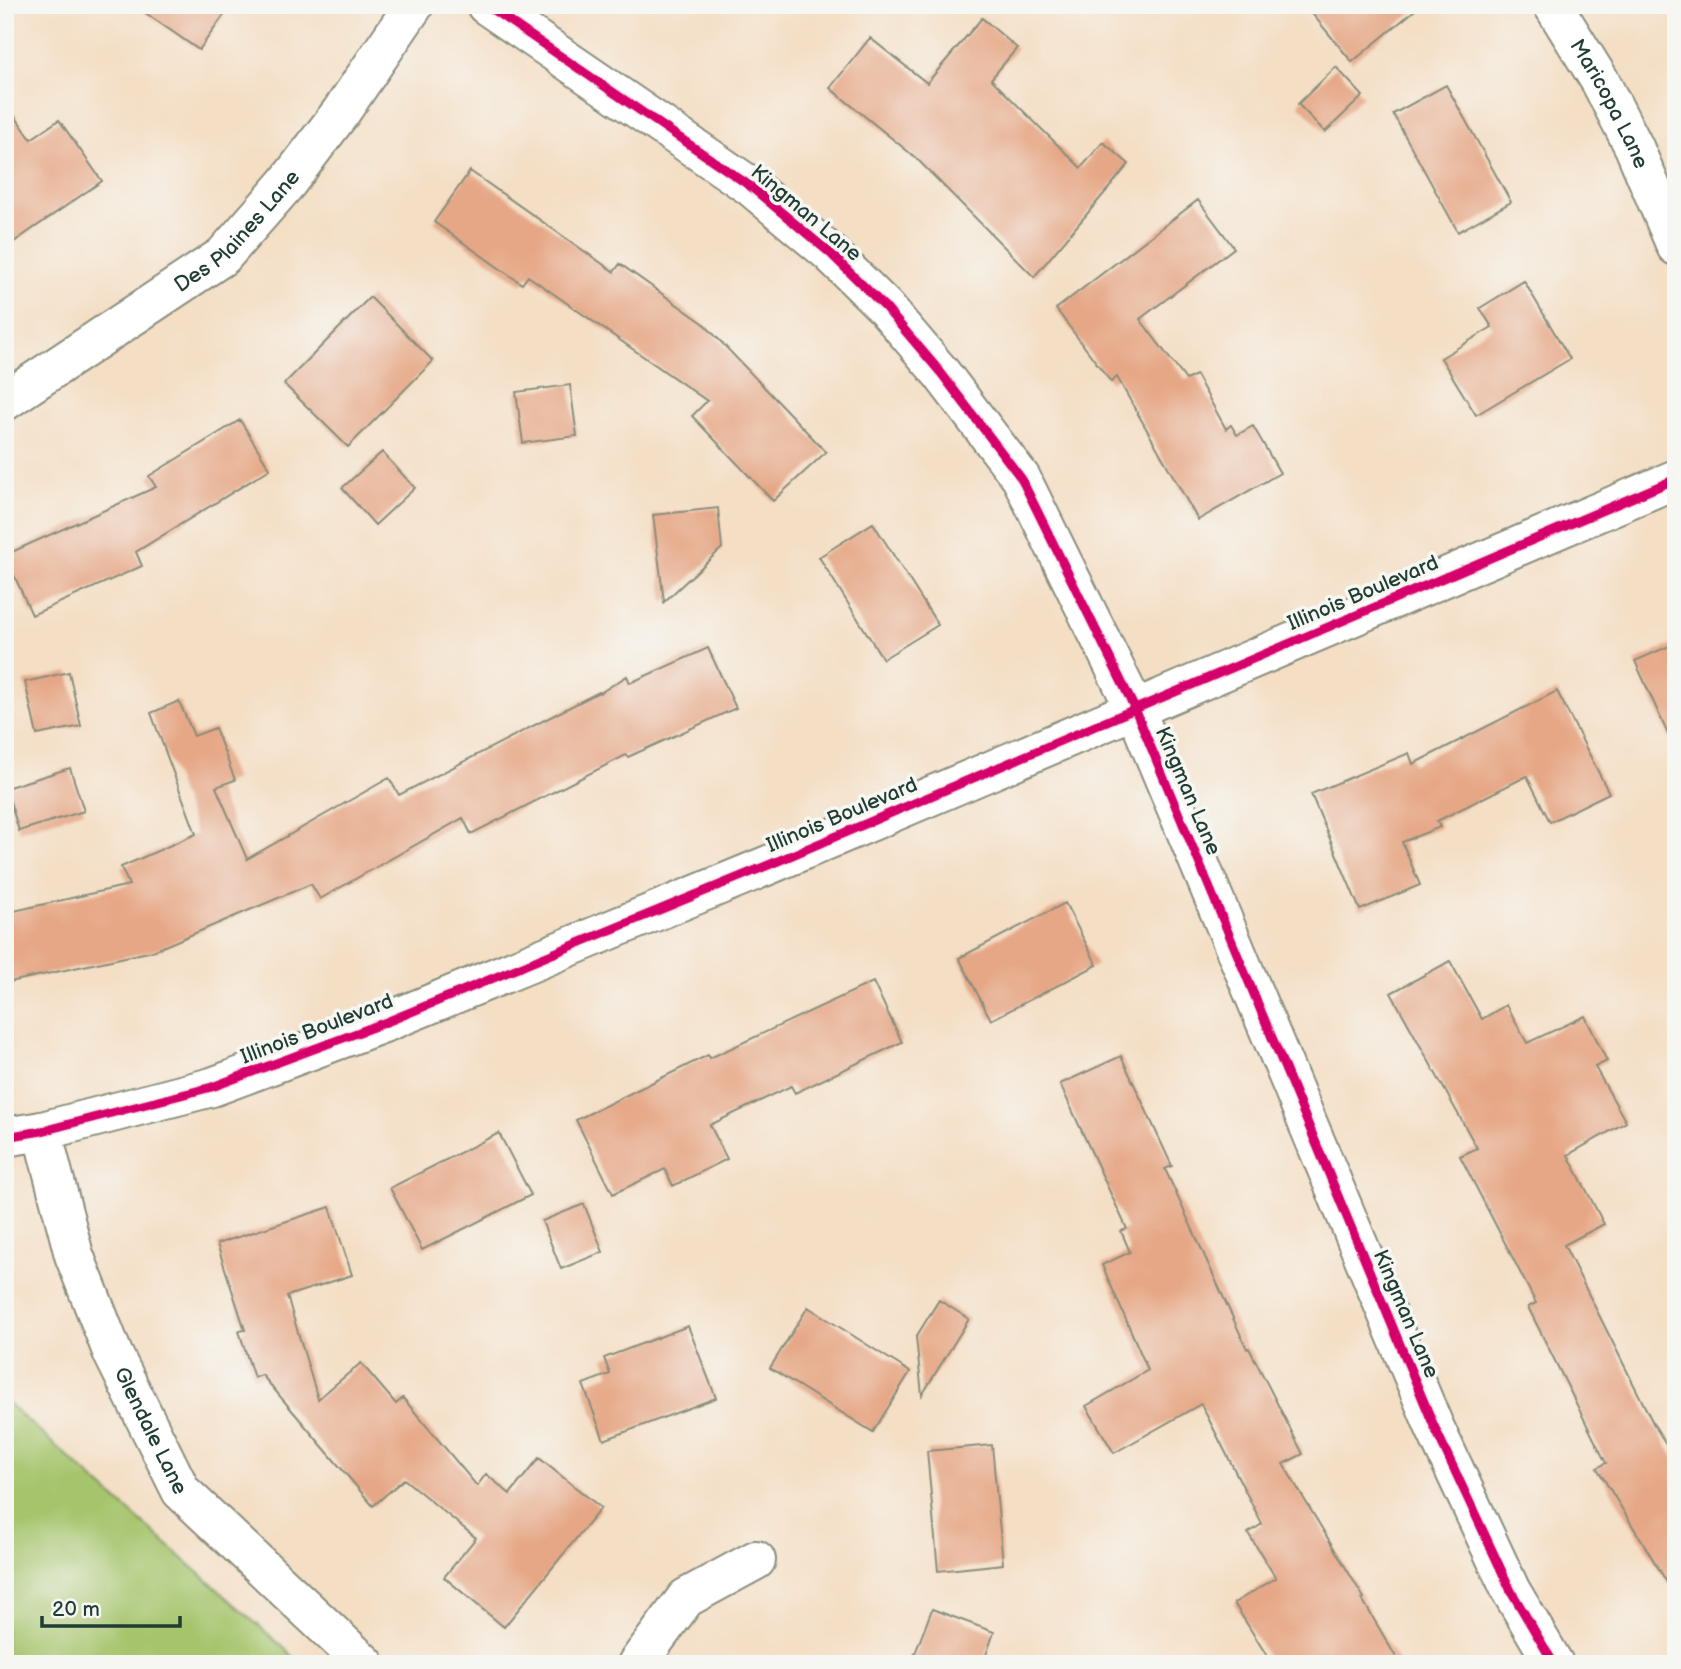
<svg xmlns="http://www.w3.org/2000/svg" width="1681" height="1669" font-family="'Balsamiq Sans',sans-serif">
<style>
.green{fill:#a6c46c;stroke:#628050;stroke-width:2}
.building{fill:#e6a786}
.lines{fill:none;stroke-linecap:round;stroke-linejoin:round}
.minor-casing{stroke:#8a8e7c;stroke-width:42}
.minor{stroke:#fff;stroke-width:38}
.cycleway-casing{stroke:#f6f6f2;stroke-width:13}
.cycleway{stroke:#d6006c;stroke-width:9}
.labels{text-anchor:middle;dominant-baseline:central;stroke-width:7;stroke-linejoin:round;paint-order:stroke}
.street-label{font-size:21px;fill:#1f3d34;stroke:#f6f6f2}
</style>
<rect width="100%" height="100%" fill="#f6f6f2"/>
<filter id="ink" filterUnits="userSpaceOnUse"><feTurbulence type="fractalNoise" baseFrequency=".0143" numOctaves="2"/><feDisplacementMap in="SourceGraphic" scale="14" xChannelSelector="R" yChannelSelector="G"/><feConvolveMatrix kernelMatrix="1 2 1 2 8 2 1 2 1" color-interpolation-filters="sRGB"/></filter>
<filter id="wash" filterUnits="userSpaceOnUse"><feTurbulence type="fractalNoise" baseFrequency=".00686" numOctaves="4" result="noise"/><feDisplacementMap in="SourceGraphic" scale="28" xChannelSelector="R" yChannelSelector="G"/><feGaussianBlur stdDeviation="1.57" result="paint"/><feColorMatrix in="noise" values="0 0 0 0 0 0 0 0 0 0 0 0 0 0 0 0 0 1.4 0 .05"/><feComposite in="paint" operator="in"/></filter>
<g filter="url(#wash)">
<rect width="100%" height="100%" fill="#f4dec4"/>
<!-- green -->
<path class="green" d="M 5,1401 L 302,1664 L 5,1664 Z"/>
<g id="blocks">
<!-- building -->
<path class="building" d="M 134,5 L 231,5 L 199,50 Z
M 1305,5 L 1421,5 L 1352,62 Z
M 982,18 L 1017,48 L 991,79 L 1081,168 L 1103,142 L 1129,164 L 1034,277 L 916,158 L 830,88 L 870,38 L 927,83 Z
M 1336,67 L 1363,96 L 1325,132 L 1298,104 Z
M 1446,85 L 1511,202 L 1458,232 L 1393,114 Z
M 5,102 L 31,139 L 59,120 L 102,181 L 5,248 Z
M 470,171 L 614,272 L 620,264 L 703,323 L 826,452 L 773,501 L 692,416 L 707,401 L 528,276 L 522,284 L 434,222 Z
M 1198,200 L 1234,248 L 1140,319 L 1186,380 L 1196,375 L 1226,429 L 1231,425 L 1237,435 L 1253,426 L 1280,473 L 1198,520 L 1117,377 L 1111,382 L 1056,309 Z
M 1524,281 L 1570,359 L 1476,415 L 1441,358 L 1492,327 L 1480,308 Z
M 370,297 L 433,361 L 348,447 L 284,384 Z
M 570,385 L 577,436 L 523,443 L 516,392 Z
M 240,420 L 270,469 L 136,552 L 142,566 L 32,615 L 5,555 L 156,487 L 149,476 Z
M 382,452 L 415,488 L 375,525 L 342,488 Z
M 718,508 L 722,548 L 664,602 L 653,515 Z
M 873,523 L 938,625 L 883,659 L 819,557 Z
M 1676,643 L 1676,752 L 1635,661 Z
M 708,648 L 736,708 L 628,757 L 626,755 L 471,834 L 463,818 L 320,899 L 311,884 L 153,951 L 5,983 L 5,913 L 129,885 L 121,867 L 196,834 L 151,713 L 179,701 L 194,736 L 215,728 L 235,780 L 216,787 L 247,859 L 389,778 L 399,795 L 599,692 L 600,693 L 627,676 L 630,683 Z
M 69,672 L 81,726 L 37,735 L 25,682 Z
M 1557,691 L 1609,793 L 1550,822 L 1527,776 L 1437,821 L 1440,827 L 1402,842 L 1420,885 L 1360,910 L 1311,794 L 1409,753 L 1413,764 Z
M 70,768 L 84,811 L 19,831 L 6,788 Z
M 1065,903 L 1097,965 L 991,1020 L 959,958 Z
M 1450,961 L 1482,1019 L 1506,1005 L 1527,1043 L 1585,1016 L 1607,1061 L 1595,1067 L 1626,1122 L 1568,1155 L 1604,1224 L 1564,1245 L 1653,1423 L 1676,1460 L 1676,1597 L 1597,1468 L 1606,1463 L 1528,1307 L 1536,1303 L 1460,1156 L 1477,1148 L 1391,993 Z
M 873,982 L 902,1042 L 795,1093 L 791,1086 L 710,1125 L 727,1159 L 673,1186 L 665,1169 L 613,1194 L 576,1120 L 708,1055 L 710,1058 Z
M 1121,1056 L 1172,1166 L 1165,1169 L 1247,1349 L 1249,1348 L 1303,1454 L 1283,1464 L 1364,1598 L 1362,1599 L 1400,1664 L 1272,1664 L 1234,1603 L 1276,1578 L 1248,1533 L 1262,1524 L 1201,1404 L 1114,1453 L 1086,1406 L 1148,1370 L 1102,1265 L 1130,1252 L 1121,1231 L 1127,1229 L 1060,1084 Z
M 499,1133 L 531,1195 L 422,1250 L 390,1188 Z
M 584,1204 L 603,1252 L 561,1269 L 542,1221 Z
M 330,1207 L 352,1275 L 287,1296 L 318,1399 L 361,1363 L 396,1404 L 403,1398 L 477,1486 L 486,1474 L 510,1494 L 539,1458 L 601,1508 L 504,1627 L 444,1577 L 476,1538 L 404,1479 L 373,1506 L 262,1375 L 254,1378 L 239,1331 L 245,1330 L 217,1244 Z
M 939,1300 L 969,1319 L 922,1395 L 916,1337 Z
M 808,1307 L 910,1372 L 873,1432 L 770,1368 Z
M 688,1326 L 716,1398 L 604,1440 L 583,1384 L 610,1374 L 604,1358 Z
M 992,1445 L 1003,1564 L 938,1571 L 927,1451 Z
M 932,1609 L 994,1632 L 983,1664 L 911,1664 Z"/>
</g>
</g>
<g filter="url(#ink)">
<use href="#blocks" fill-opacity="0" stroke="#8a8e7c" stroke-width="2"/>
<g class="lines">
<!-- minor casing -->
<g class="minor-casing">
<g id="minor">
<path d="M 486,5 L 750,186 L 830,253 L 885,307 L 941,373 L 1021,478 L 1135,709 L 1434,1426 L 1511,1591 L 1554,1664"/>
<path id="s1" d="M 1553,5 L 1600,81 L 1634,147 L 1676,246"/>
<path id="s2" d="M 5,401 L 223,256 L 287,183 L 341,112 L 414,5"/>
<path id="s3" d="M 42,1131 L 74,1255 L 113,1354 L 181,1491 L 365,1664"/>
<path d="M 5,1137 L 42,1131 L 212,1087 L 389,1021 L 771,864 L 1676,479"/>
<path d="M 637,1664 L 686,1598 L 756,1560"/>
</g>
</g>
<!-- minor -->
<use href="#minor" class="minor"/>
<!-- cycleway casing -->
<g class="cycleway-casing">
<path id="cycleway" d="M 486,5 L 750,186 L 830,253 L 885,307 L 941,373 L 1021,478 L 1135,709 L 1434,1426 L 1511,1591 L 1554,1664
M 5,1137 L 42,1131 L 212,1087 L 389,1021 L 771,864 L 1676,479"/>
</g>
<!-- cycleway -->
<use href="#cycleway" class="cycleway"/>
</g>
</g>
<g class="labels">
<!-- street labels -->
<g class="street-label">
<text stroke="none"><textPath href="#s1" startOffset="114">Maricopa Lane</textPath></text>
<text transform="translate(806 213) rotate(40)">Kingman Lane</text>
<text stroke="none"><textPath href="#s2" startOffset="289">Des Plaines Lane</textPath></text>
<text transform="translate(1363 593) rotate(-23)">Illinois Boulevard</text>
<text transform="translate(1188 791) rotate(67)">Kingman Lane</text>
<text transform="translate(842 815) rotate(-23)">Illinois Boulevard</text>
<text transform="translate(317 1029) rotate(-21)">Illinois Boulevard</text>
<text transform="translate(1406 1314) rotate(67)">Kingman Lane</text>
<text stroke="none"><textPath href="#s3" startOffset="320">Glendale Lane</textPath></text>
</g>
</g>
<!-- margin -->
<rect width="1681" height="1669" fill="none" stroke="#f6f6f2" stroke-width="28"/>
<!-- scale -->
<path d="M42 1616v10h138v-10" fill="none" stroke="#1f3d34" stroke-width="3.5"/>
<text x="52" y="1616" font-size="21" fill="#1f3d34" stroke="#f6f6f2" stroke-width="5" paint-order="stroke">20 m</text>
</svg>
